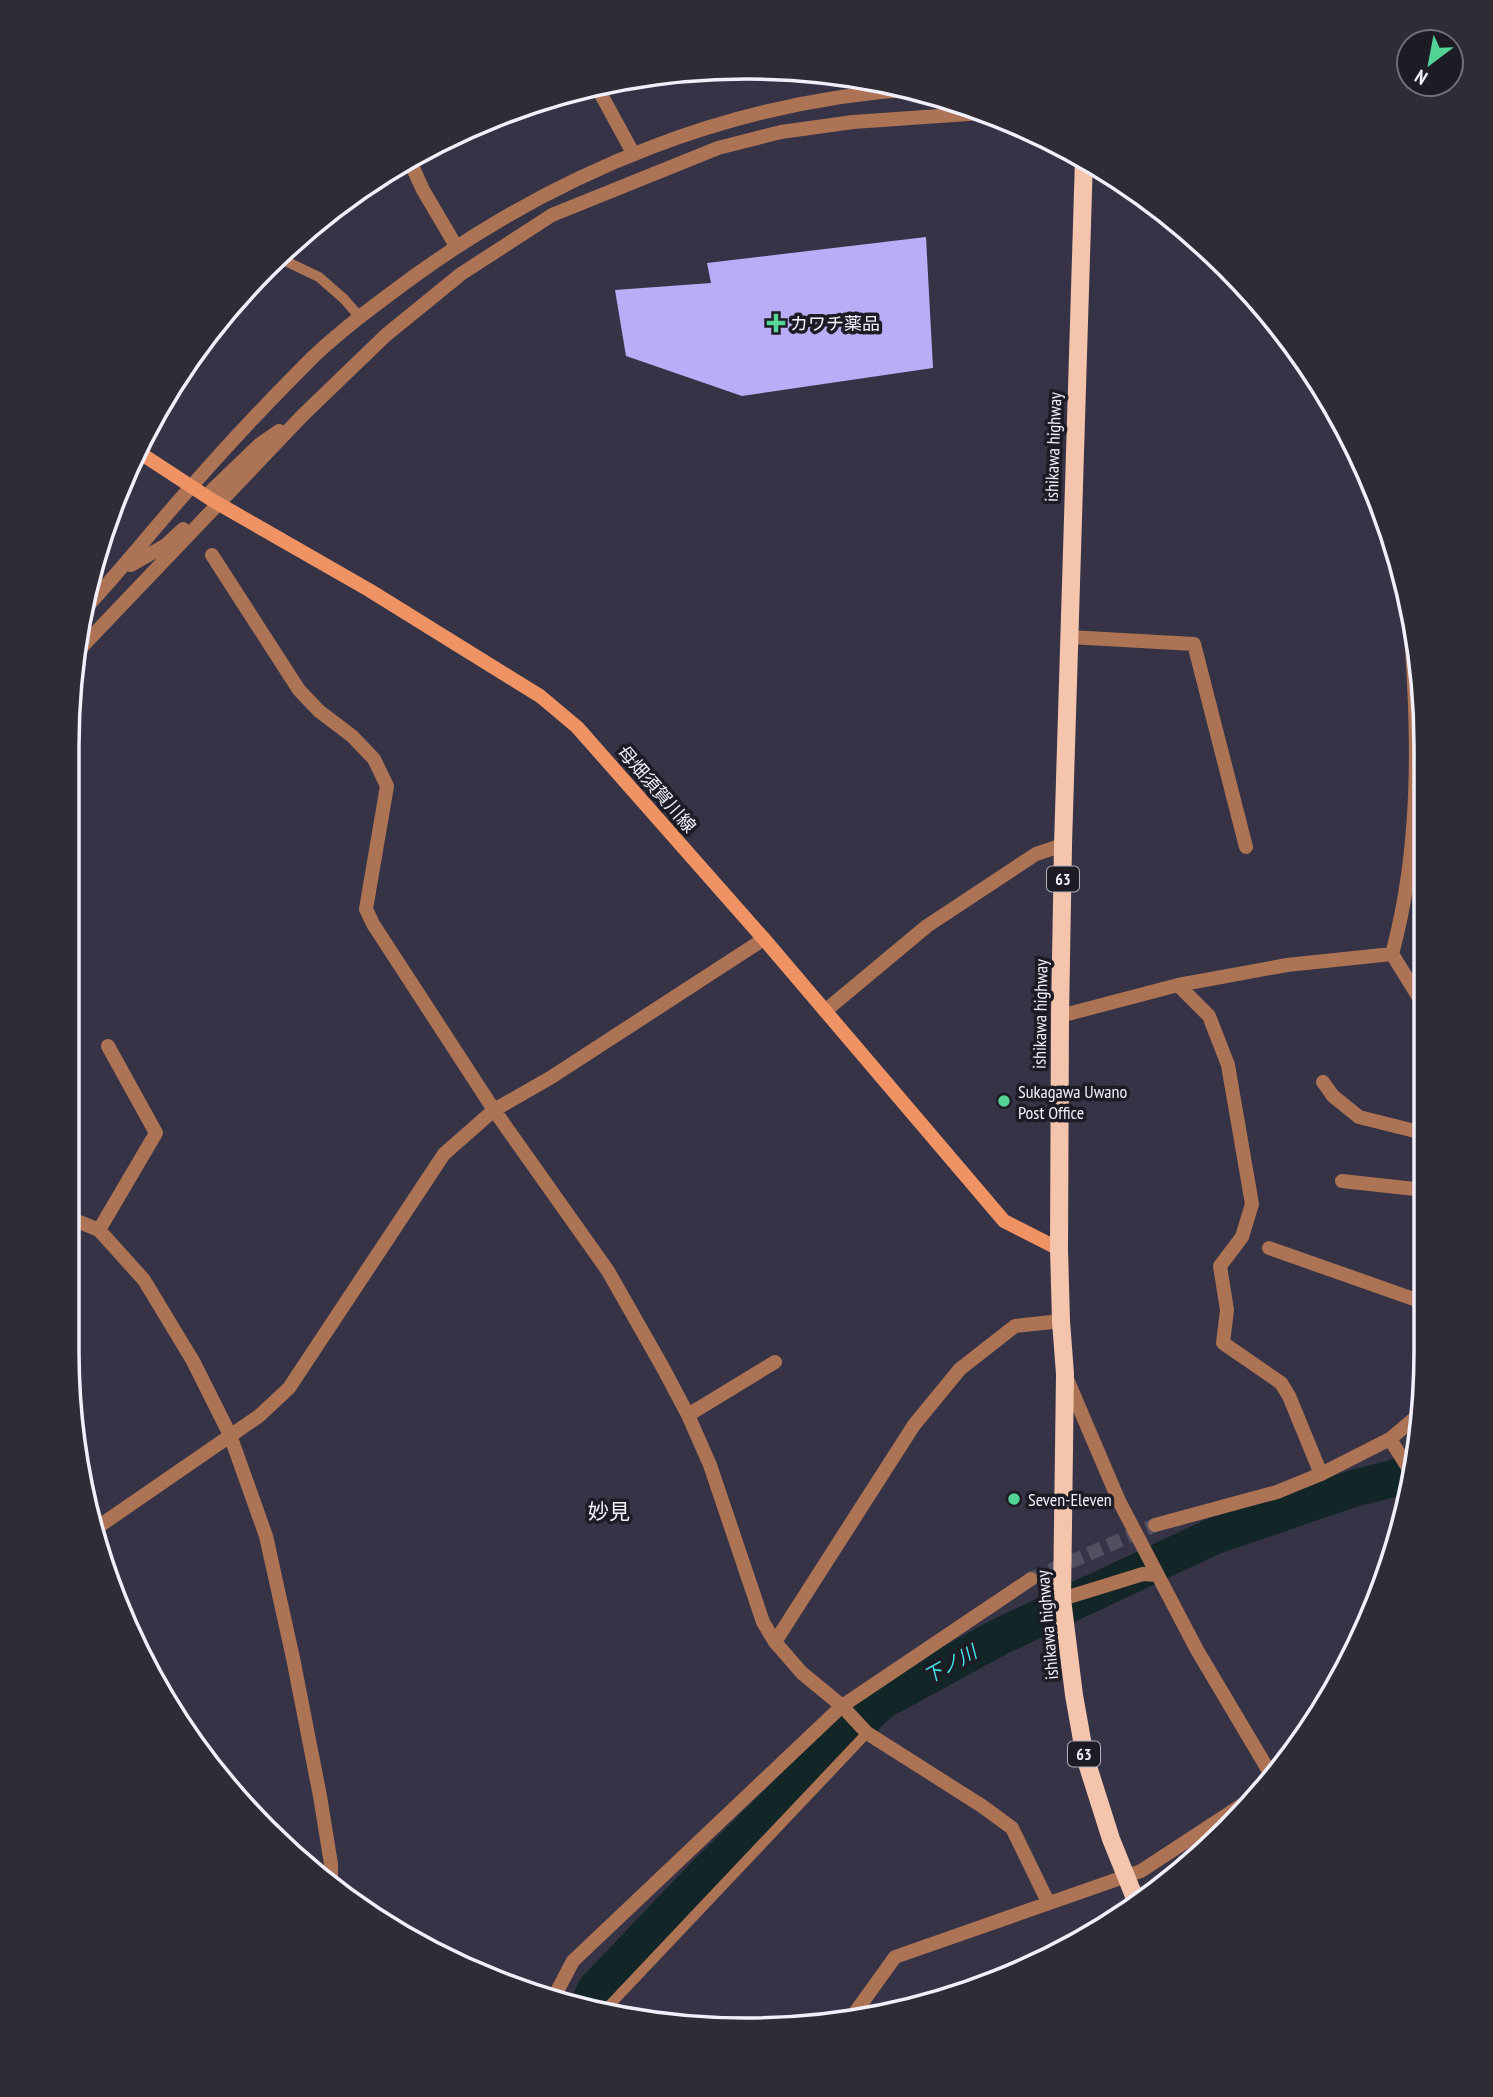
<svg xmlns="http://www.w3.org/2000/svg" width="1493" height="2097" font-family="'PT Sans Narrow','Noto Sans JP',sans-serif">
<style>
.lines{fill:none;stroke-linecap:round;stroke-linejoin:round}
.river{stroke:#122627;stroke-width:37}
.building{fill:#b8adf6}
.tertiary-tunnel{stroke:#514f60;stroke-width:14;stroke-dasharray:14 7;stroke-linecap:butt}
.service{stroke:#ad7355;stroke-width:10}
.minor{stroke:#ad7355;stroke-width:14}
.tertiary{stroke:#ad7355;stroke-width:14}
.secondary{stroke:#f09364;stroke-width:14}
.primary{stroke:#f4c4ac;stroke-width:18}
.poi-dot{fill:#53d396;stroke:#1d1c24;stroke-width:2.5}
.labels{text-anchor:middle;dominant-baseline:central;stroke-width:7;stroke-linejoin:round;paint-order:stroke}
.shield{fill:#1d1c24;stroke:#b1b0ba;stroke-width:2}
.shield-label{font-size:16px;font-weight:bold;fill:#f0effb}
.poi-label{font-size:18px;fill:#f0effb;stroke:#1d1c24;text-anchor:start}
.street-label{font-size:18px;fill:#f0effb;stroke:#1d1c24}
.water-label{font-size:19px;font-style:italic;fill:#42e0e7;stroke:#1d1c24}
.quarter-label{font-size:21px;fill:#f0effb;stroke:#1d1c24}
.rim{fill:none;stroke:#f0effb;stroke-width:3.5}
</style>
<rect width="100%" height="100%" fill="#353345"/>
<g class="lines">
<!-- river -->
<path class="river" d="M 588,2006 L 596,1989 L 700,1880 L 880,1702 L 1001,1636 L 1214,1536 L 1355,1488 L 1392,1479 L 1413,1470"/>
</g>
<!-- building -->
<path class="building" d="M 926,237 L 933,368 L 742,396 L 626,356 L 615,290 L 711,283 L 707,263 Z"/>
<g class="lines">
<!-- tertiary-tunnel -->
<path class="tertiary-tunnel" d="M 1031,1579 L 1155,1525"/>
<!-- service -->
<path class="service" d="M 279,258 L 319,277 L 344,299 L 359,316
M 605,2010 L 867,1733"/>
<!-- minor -->
<path class="minor" d="M 597,87 L 633,153
M 408,157 L 423,190 L 456,246
M 212,555 L 299,690 L 319,711 L 352,736 L 374,759 L 387,786 L 366,909 L 373,924 L 494,1110 L 608,1271 L 662,1366 L 688,1415 L 710,1465 L 763,1622 L 775,1642 L 802,1673 L 842,1706 L 867,1733 L 982,1806 L 1012,1828 L 1048,1902
M 1410,623 C 1419,733 1421,848 1392,954 L 1423,1004
M 1069,637 L 1194,644 L 1246,847
M 1178,985 L 1209,1016 L 1228,1065 L 1252,1204 L 1242,1237 L 1220,1266 L 1227,1310 L 1223,1343 L 1281,1383 L 1289,1396 L 1321,1474
M 825,1011 L 927,926 L 1036,854 L 1063,845
M 1060,1016 L 1178,985 L 1287,965 L 1392,954
M 1323,1082 L 1333,1096 L 1359,1117 L 1423,1133
M 1342,1181 L 1424,1190
M 67,1217 L 99,1230 L 144,1280 L 193,1361 L 230,1435 L 266,1536 L 293,1658 L 320,1796 L 331,1864 L 331,1882
M 99,1230 L 156,1133 L 108,1046
M 1269,1248 L 1425,1303
M 1067,1379 L 1119,1501 L 1197,1650 L 1273,1778
M 688,1415 L 775,1362
M 1390,1439 L 1412,1474
M 92,1531 L 259,1416 L 289,1388 L 444,1154 L 494,1110 L 550,1078 L 764,939
M 1062,1599 L 1143,1574 L 1157,1575
M 775,1642 L 914,1425 L 960,1369 L 1015,1326 L 1061,1321
M 849,2021 L 895,1957 L 1141,1871 L 1257,1795"/>
<!-- tertiary -->
<path class="tertiary" d="M 206,496 L 259,445 L 279,431
M 131,565 L 166,545 L 183,529
M 80,614 C 119,573 153,529 191,487 C 230,442 272,398 314,356 C 345,327 379,302 413,277 C 561,170 734,100 917,89
M 76,653 L 303,415 L 386,335 L 461,274 L 552,215 L 718,148 L 781,132 L 853,122 L 983,113
M 1155,1525 L 1277,1492 L 1321,1474 L 1390,1439 L 1422,1412
M 554,1997 L 573,1961 L 842,1706 L 1031,1579"/>
<!-- secondary -->
<path class="secondary" d="M 140,453 L 212,500 L 369,590 L 540,696 L 577,727 L 764,939 L 1004,1221 L 1059,1249"/>
<!-- primary -->
<path class="primary" d="M 1084,159 L 1063,845 L 1060,1016 L 1059,1249 L 1061,1321 L 1065,1374 L 1062,1599 L 1074,1695 L 1085,1757 L 1111,1839 L 1136,1901"/>
</g>
<!-- markers -->
<g class="poi-dot">
<path d="M772.5 312.5h7v7h7v7h-7v7h-7v-7h-7v-7h7z"/>
<circle cx="1004" cy="1101" r="7"/>
<circle cx="1014" cy="1499" r="7"/>
</g>
<g class="labels">
<!-- shield labels -->
<g class="shield">
<rect x="1047" y="866.5" width="32" height="25" rx="5"/>
<rect x="1068" y="1741.5" width="32" height="25" rx="5"/>
</g>
<g class="shield-label">
<text x="1063" y="879">63</text>
<text x="1084" y="1754">63</text>
</g>
<!-- poi labels -->
<g class="poi-label">
<text x="790" y="323">カワチ薬品</text>
<text x="1018" y="1091">Sukagawa Uwano<tspan x="1018" dy="21">Post Office</tspan></text>
<text x="1028" y="1499">Seven-Eleven</text>
</g>
<!-- street labels -->
<g class="street-label">
<text transform="translate(1053 447) rotate(-88)">ishikawa highway</text>
<text transform="translate(657 789) rotate(49)">母畑須賀川線</text>
<text transform="translate(1040 1014) rotate(-89)">ishikawa highway</text>
<text transform="translate(1047 1625) rotate(-95)">ishikawa highway</text>
</g>
<!-- water labels -->
<g class="water-label">
<text transform="translate(950 1664) rotate(-29)">下ノ川</text>
</g>
<!-- quarter labels -->
<g class="quarter-label">
<text x="609" y="1511">妙見</text>
</g>
</g>
<!-- crop -->
<path d="M0 0H1493V2097H0ZM746 79H747A667 667 0 0 1 1414 746V1351A667 667 0 0 1 747 2018H746A667 667 0 0 1 79 1351V746A667 667 0 0 1 746 79Z" fill="#2e2d35" fill-rule="evenodd"/>
<path class="rim" d="M746 79H747A667 667 0 0 1 1414 746V1351A667 667 0 0 1 747 2018H746A667 667 0 0 1 79 1351V746A667 667 0 0 1 746 79Z"/>
<!-- north arrow -->
<g transform="translate(1430 63) rotate(212)"><circle r="33" fill="#1d1c24" stroke="#71707a" stroke-width="2"/>
<path d="M0-5L12 26L0 18L-12 26Z" fill="#53d396"/>
<text y="-10" font-size="19" font-weight="bold" text-anchor="middle" fill="#f0effb">N</text>
</g>
</svg>
